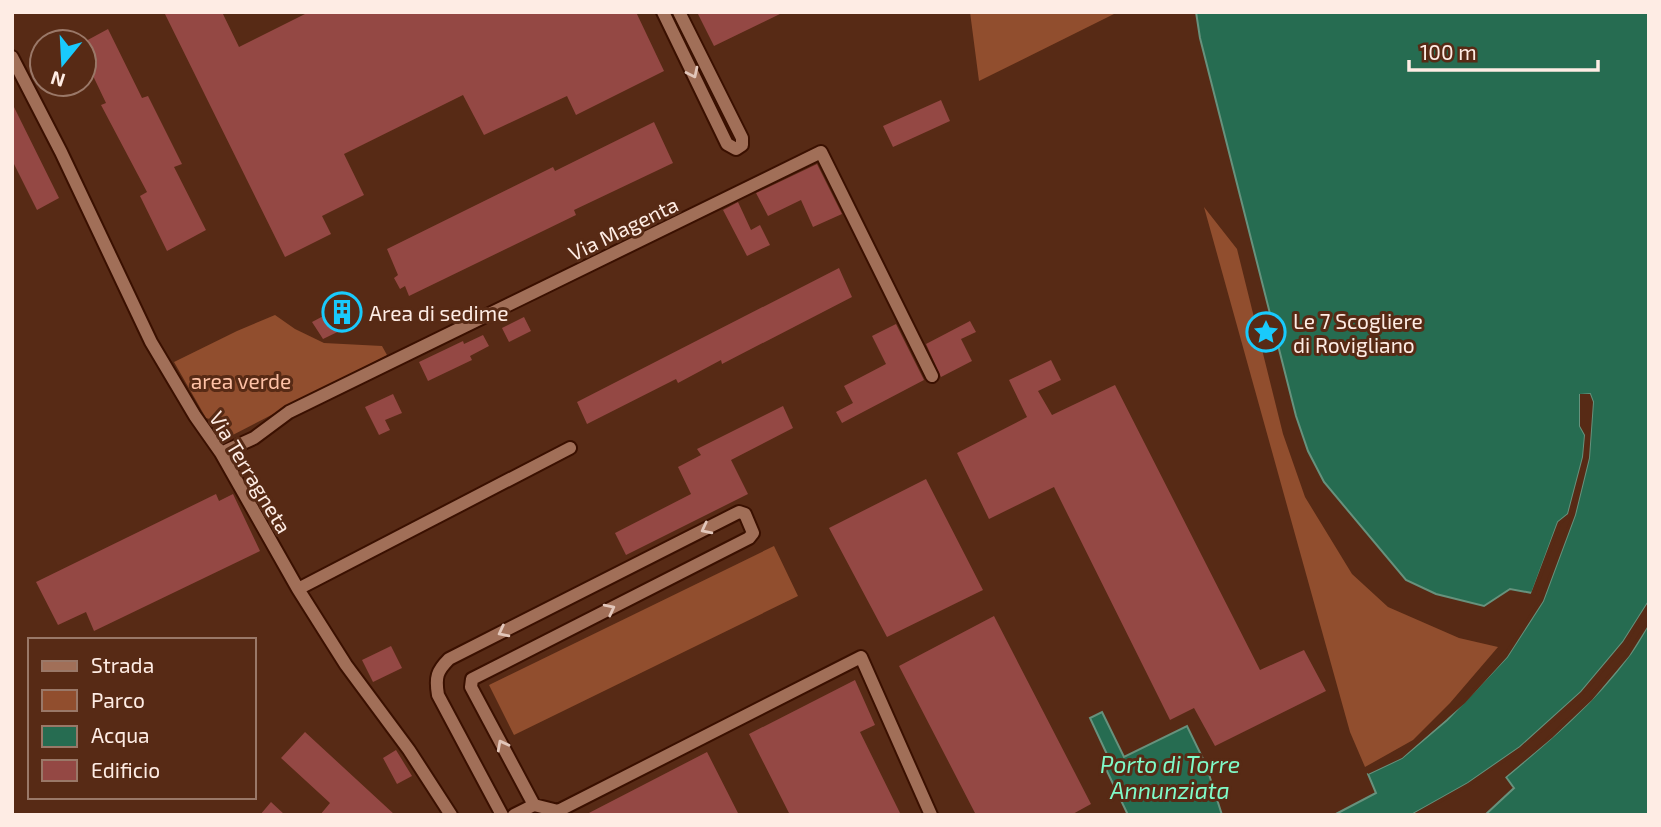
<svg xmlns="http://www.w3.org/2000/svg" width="1661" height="827" font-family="'Exo 2',sans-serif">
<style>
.green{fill:#914e2e}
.water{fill:#266c51;stroke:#67927d;stroke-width:2}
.pier{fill:#572a15}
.building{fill:#944844}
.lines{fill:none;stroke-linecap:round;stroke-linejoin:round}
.minor-casing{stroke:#3a1000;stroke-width:16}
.minor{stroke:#a16f58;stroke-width:12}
.oneway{stroke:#e2c6ba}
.labels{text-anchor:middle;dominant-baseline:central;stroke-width:6;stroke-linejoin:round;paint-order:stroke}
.street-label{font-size:21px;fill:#feece4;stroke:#572a15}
.poi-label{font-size:21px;fill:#feece4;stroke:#572a15;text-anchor:start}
.park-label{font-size:21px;fill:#fec1a6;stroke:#572a15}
.water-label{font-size:23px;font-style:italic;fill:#7ffac8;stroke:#572a15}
</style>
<rect width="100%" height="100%" fill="#572a15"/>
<!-- green -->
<path class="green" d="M 970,12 L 1118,12 L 979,81 Z
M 1204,207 L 1237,249 L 1283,434 L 1305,497 L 1352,574 L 1388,607 L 1459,638 L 1498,647 L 1450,703 L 1413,740 L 1365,767 L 1350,732 Z
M 275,315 L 295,329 L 324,343 L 382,346 L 387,355 L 225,439 L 213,420 L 206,418 L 174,362 L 237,331 Z
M 774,546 L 798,596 L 514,735 L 489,685 Z"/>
<!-- water -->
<path class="water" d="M 1196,12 L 1649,12 L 1649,601 L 1623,642 L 1581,692 L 1520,747 L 1468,783 L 1411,815 L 1334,815 L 1376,793 L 1368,774 L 1402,758 L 1447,720 L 1507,657 L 1543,601 L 1575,515 L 1589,458 L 1593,402 L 1590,394 L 1580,395 L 1580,426 L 1585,435 L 1583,457 L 1568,514 L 1558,522 L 1532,593 L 1510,589 L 1484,606 L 1436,594 L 1406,580 L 1324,482 L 1308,451 L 1296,416 L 1200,38 Z
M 1649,624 L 1649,815 L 1485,815 L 1514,788 L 1506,777 C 1550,740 1594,703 1628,657 C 1636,647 1642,635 1649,624 Z
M 1102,712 L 1124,757 L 1187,726 L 1206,765 L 1222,815 L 1128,815 L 1105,767 L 1111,763 L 1090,718 Z"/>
<!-- pier -->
<path class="pier" d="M 1580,394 L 1590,394 L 1593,402 L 1589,458 L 1575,515 L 1543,601 L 1507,657 L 1465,703 L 1402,758 L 1368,774 L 1367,771 L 1400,755 L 1463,700 L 1504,654 L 1540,599 L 1572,514 L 1579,486 L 1571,516 L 1561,524 L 1535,595 L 1530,596 L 1558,522 L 1568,514 L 1583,457 L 1585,435 L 1580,426 Z
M 1649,601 L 1649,607 L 1626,645 L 1583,695 L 1522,750 L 1469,786 L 1426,811 L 1419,815 L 1411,815 L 1468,783 L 1520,747 L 1581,692 L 1623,642 Z
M 1649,621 L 1649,624 L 1629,656 L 1592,700 L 1552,738 L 1503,779 L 1504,775 L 1550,735 L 1589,698 L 1626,654 L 1646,623 Z"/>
<!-- building -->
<path class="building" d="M 164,12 L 222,12 L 239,47 L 309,12 L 636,12 L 664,71 L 576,115 L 567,96 L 484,135 L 463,95 L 344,154 L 364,195 L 322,216 L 331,234 L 285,257 Z
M 697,12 L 784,12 L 714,46 Z
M 108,29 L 142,98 L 148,96 L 182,164 L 174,167 L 206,230 L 167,251 L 140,196 L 147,192 L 101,105 L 106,103 L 84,57 L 89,54 L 84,42 Z
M 941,100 L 950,121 L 893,147 L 883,126 Z
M 12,103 L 59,198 L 37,210 L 12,160 Z
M 654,122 L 673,163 L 574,210 L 576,215 L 409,296 L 405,286 L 400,289 L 394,278 L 398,275 L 387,249 L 553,167 L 555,171 Z
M 817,164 L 842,214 L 813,227 L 801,200 L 768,216 L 756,193 Z
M 738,202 L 751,230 L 760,225 L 770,245 L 747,256 L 723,210 Z
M 839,268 L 852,297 L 722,364 L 721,360 L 678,383 L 676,379 L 587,424 L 577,402 Z
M 348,303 L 358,322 L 323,339 L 312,322 Z
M 524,317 L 531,331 L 509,342 L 502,328 Z
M 970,321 L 976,332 L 961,339 L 972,361 L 941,377 L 926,344 Z
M 896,324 L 924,380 L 842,423 L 836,412 L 853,403 L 844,386 L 886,364 L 872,336 Z
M 483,335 L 489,346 L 470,356 L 472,360 L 428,381 L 419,362 L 463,341 L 464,344 Z
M 1051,360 L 1061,380 L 1038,391 L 1052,415 L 1115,385 L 1260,670 L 1304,650 L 1326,691 L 1215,746 L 1194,708 L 1170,720 L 1054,487 L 989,519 L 957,453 L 1027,417 L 1009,380 Z
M 393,394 L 402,413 L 385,420 L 390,430 L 379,435 L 365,407 Z
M 783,406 L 793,428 L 731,460 L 748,494 L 626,555 L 615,533 L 691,494 L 678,467 L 701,455 L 697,449 Z
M 926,479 L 983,590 L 887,637 L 829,528 Z
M 216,494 L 219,501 L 233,494 L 260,551 L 94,631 L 86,612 L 58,625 L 36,582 Z
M 994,616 L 1091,804 L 1071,815 L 976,815 L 899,666 Z
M 391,646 L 402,668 L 373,682 L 362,660 Z
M 855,680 L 875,725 L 860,732 L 901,815 L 790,815 L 749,734 Z
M 305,732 L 395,815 L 320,815 L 330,803 L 281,758 Z
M 396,750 L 412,776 L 397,784 L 383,758 Z
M 707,752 L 739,815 L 585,815 Z
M 271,802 L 285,815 L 260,815 Z"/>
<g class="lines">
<!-- minor casing -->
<g class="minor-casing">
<path id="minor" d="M 663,12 L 727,144 L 736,149 L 742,145 L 742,138 L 679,12
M 12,57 L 61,152 L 151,342 L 195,416 L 221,453 L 298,589 L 327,635 L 346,665 L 409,750 L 451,815
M 221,453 L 254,438 L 289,412 L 821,152 L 932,376
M 298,589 L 570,448
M 502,815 L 438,695 C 435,677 437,671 449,659 L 739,512 L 745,514 L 753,533 L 749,538 L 472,679 L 471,687 L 534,805
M 514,815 L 534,805 L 558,811 L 861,657 L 931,815"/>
</g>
<!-- minor -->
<use href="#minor" class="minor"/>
</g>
<!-- one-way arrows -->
<defs><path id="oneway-chevron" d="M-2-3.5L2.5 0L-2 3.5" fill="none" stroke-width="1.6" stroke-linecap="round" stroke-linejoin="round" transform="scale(1.75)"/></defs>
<g class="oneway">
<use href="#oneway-chevron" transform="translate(693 73) rotate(64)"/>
<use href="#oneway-chevron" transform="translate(706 529) rotate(153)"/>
<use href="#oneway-chevron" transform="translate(610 609) rotate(-27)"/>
<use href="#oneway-chevron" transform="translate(503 632) rotate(153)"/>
<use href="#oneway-chevron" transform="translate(502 745) rotate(-118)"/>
</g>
<!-- icons -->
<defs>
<g id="building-ring" transform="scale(2.0125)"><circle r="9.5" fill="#572a15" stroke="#19cafc" stroke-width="1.5"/><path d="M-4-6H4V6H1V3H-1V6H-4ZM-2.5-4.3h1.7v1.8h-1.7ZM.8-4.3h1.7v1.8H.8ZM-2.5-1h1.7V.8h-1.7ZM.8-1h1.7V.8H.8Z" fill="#19cafc"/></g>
<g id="sight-ring" transform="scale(2.0125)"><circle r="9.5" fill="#572a15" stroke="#19cafc" stroke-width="1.5"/><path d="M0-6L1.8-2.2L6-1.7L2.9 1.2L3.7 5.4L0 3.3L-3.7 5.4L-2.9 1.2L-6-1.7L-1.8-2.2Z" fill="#19cafc"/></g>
</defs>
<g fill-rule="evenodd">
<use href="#building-ring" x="342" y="312"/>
<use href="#sight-ring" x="1266" y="332"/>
</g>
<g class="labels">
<!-- street labels -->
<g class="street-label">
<text transform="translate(623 228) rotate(-26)">Via Magenta</text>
<text transform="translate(251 472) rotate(59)">Via Terragneta</text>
</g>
<!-- poi labels -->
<g class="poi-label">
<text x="369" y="312">Area di sedime</text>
<text x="1293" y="320">Le 7 Scogliere<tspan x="1293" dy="24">di Rovigliano</tspan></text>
</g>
<!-- park labels -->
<g class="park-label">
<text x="241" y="380">area verde</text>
</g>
<!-- water labels -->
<g class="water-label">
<text x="1170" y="764">Porto di Torre<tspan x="1170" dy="26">Annunziata</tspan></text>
</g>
</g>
<!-- border -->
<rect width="1661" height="827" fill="none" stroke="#feece4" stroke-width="28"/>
<!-- legend -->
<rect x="28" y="638" width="228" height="161" fill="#572a15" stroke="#9a7868" stroke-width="2"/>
<rect x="42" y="661" width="35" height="10" fill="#a16f58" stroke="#9a7868" stroke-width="2"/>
<text x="91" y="673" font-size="21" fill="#feece4">Strada</text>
<rect x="42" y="690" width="35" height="21" fill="#914e2e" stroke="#9a7868" stroke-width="2"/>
<text x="91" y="708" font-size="21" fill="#feece4">Parco</text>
<rect x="42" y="726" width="35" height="21" fill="#266c51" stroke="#9a7868" stroke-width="2"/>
<text x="91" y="743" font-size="21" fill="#feece4">Acqua</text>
<rect x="42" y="760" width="35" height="21" fill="#944844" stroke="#9a7868" stroke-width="2"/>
<text x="91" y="778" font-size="21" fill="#feece4">Edificio</text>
<!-- north arrow -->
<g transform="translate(63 63) rotate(198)"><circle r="33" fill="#572a15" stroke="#9a7868" stroke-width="2"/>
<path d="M0-5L12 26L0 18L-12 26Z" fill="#19cafc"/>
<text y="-10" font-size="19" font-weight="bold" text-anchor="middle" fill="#feece4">N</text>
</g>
<!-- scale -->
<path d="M1409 60v10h189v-10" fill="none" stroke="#feece4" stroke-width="3.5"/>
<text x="1420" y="60" font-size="21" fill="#feece4" stroke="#572a15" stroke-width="5" paint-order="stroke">100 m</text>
</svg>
